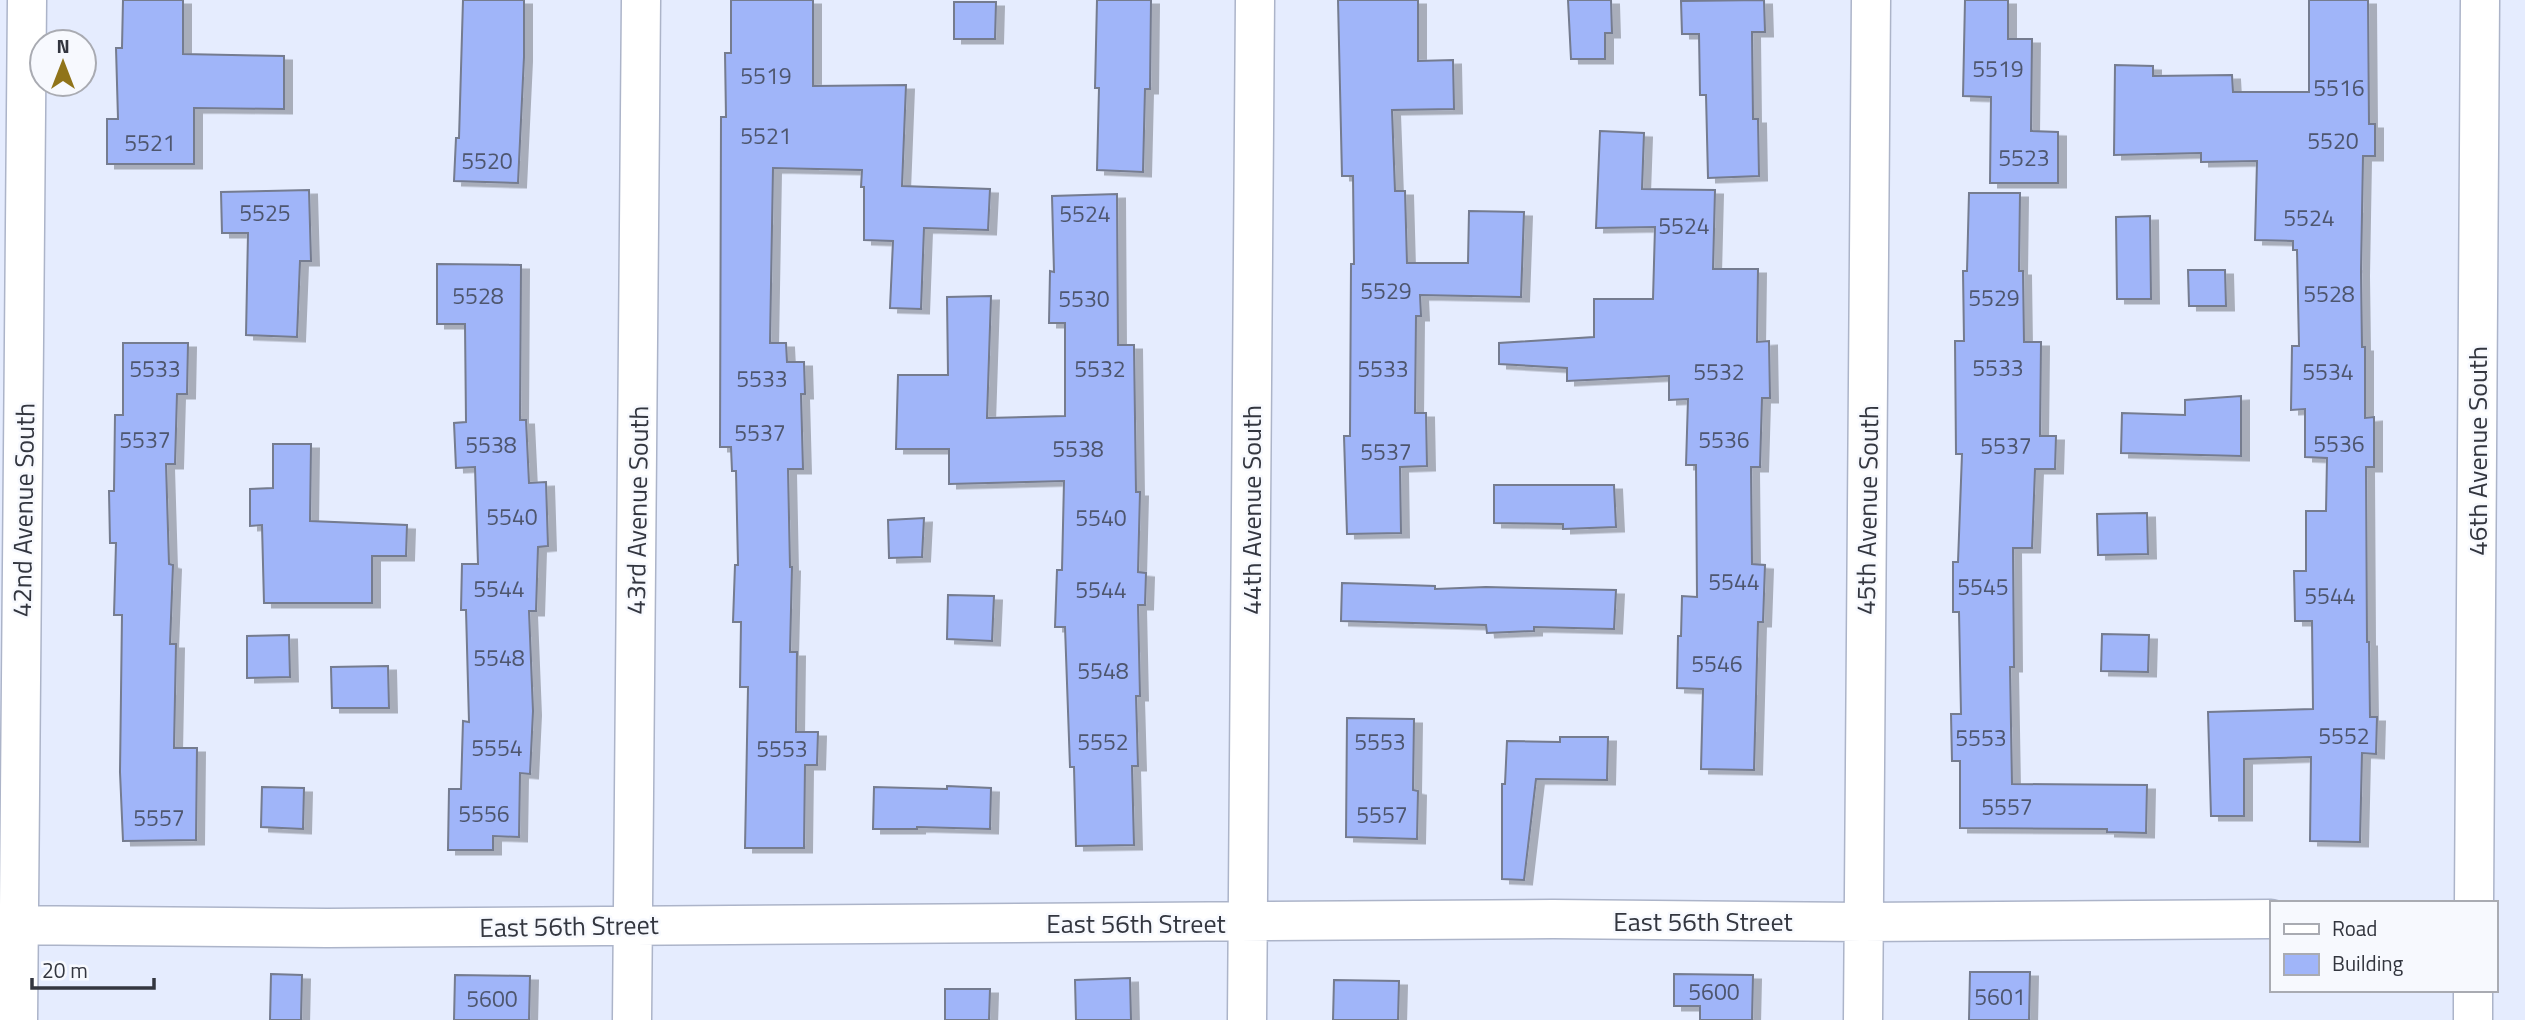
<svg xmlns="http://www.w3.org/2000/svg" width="2525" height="1020" font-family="'Titillium Web',sans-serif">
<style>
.building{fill:#a0b5f9;stroke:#747b8f;stroke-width:2;filter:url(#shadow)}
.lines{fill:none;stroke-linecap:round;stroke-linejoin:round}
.minor-casing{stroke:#acb4c9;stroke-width:41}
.minor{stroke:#fff;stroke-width:38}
.labels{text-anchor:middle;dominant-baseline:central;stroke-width:5;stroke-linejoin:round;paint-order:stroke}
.number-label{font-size:23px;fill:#4e566e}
.street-label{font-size:26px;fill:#33363f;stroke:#f7f9fe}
</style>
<defs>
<filter id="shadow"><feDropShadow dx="8" dy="4.5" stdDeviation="0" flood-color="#0004"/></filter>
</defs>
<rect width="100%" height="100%" fill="#e5ecfe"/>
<!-- building -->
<path class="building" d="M 123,0 L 183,0 L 183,54 L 284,56 L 284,109 L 194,108 L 194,164 L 107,164 L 107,119 L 118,119 L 116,48 L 122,48 Z
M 463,0 L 524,0 L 524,57 L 518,183 L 454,181 L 456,138 L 459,138 Z
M 731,0 L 813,0 L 813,86 L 906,85 L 902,186 L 990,189 L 988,230 L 924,228 L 921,309 L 890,308 L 893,241 L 864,240 L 864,187 L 861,187 L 862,170 L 773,168 L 770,343 L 786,343 L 787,362 L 804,362 L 805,394 L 801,394 L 803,469 L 788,469 L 790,567 L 792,567 L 790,652 L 797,652 L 796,732 L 818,732 L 817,765 L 805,765 L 804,848 L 745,848 L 748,687 L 740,687 L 741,622 L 733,622 L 735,565 L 738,565 L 736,471 L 732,471 L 731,447 L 720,447 L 721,117 L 726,117 L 725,53 L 731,53 Z
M 1097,0 L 1151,0 L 1150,89 L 1145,89 L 1143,172 L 1097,170 L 1099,88 L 1095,88 Z
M 1338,0 L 1418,0 L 1418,61 L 1453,60 L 1454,109 L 1392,110 L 1395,191 L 1405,191 L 1407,263 L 1468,263 L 1469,211 L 1524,212 L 1521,297 L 1420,295 L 1421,316 L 1416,316 L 1415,413 L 1426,413 L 1427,466 L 1400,467 L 1401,533 L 1347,534 L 1344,436 L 1350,436 L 1351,264 L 1354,264 L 1353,176 L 1342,176 Z
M 1568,0 L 1611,0 L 1612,33 L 1605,33 L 1605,59 L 1571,59 Z
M 1764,0 L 1765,32 L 1752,32 L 1753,119 L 1758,119 L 1759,176 L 1708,178 L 1706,95 L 1700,95 L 1699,34 L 1682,34 L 1681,1 Z
M 1965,0 L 2008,0 L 2008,39 L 2032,39 L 2031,131 L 2058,132 L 2058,183 L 1990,183 L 1991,97 L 1963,96 Z
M 2309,0 L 2368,0 L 2369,124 L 2375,124 L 2375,156 L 2363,156 L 2361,272 L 2362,347 L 2365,347 L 2365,418 L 2374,417 L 2374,467 L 2366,467 L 2367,642 L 2369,642 L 2370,717 L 2377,717 L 2376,754 L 2362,753 L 2360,842 L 2310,841 L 2311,757 L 2244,759 L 2244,816 L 2211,816 L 2208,712 L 2313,709 L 2312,621 L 2295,621 L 2294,571 L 2306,571 L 2306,511 L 2326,511 L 2327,458 L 2305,457 L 2305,409 L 2291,410 L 2292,346 L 2299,346 L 2297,250 L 2293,250 L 2293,241 L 2255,240 L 2257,161 L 2201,162 L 2201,153 L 2114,155 L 2115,65 L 2153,66 L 2153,76 L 2232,75 L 2233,92 L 2309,92 Z
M 954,2 L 996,2 L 995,39 L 954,39 Z
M 1600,131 L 1644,133 L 1642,189 L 1715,190 L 1713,269 L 1758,269 L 1757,342 L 1769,341 L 1770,398 L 1762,398 L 1760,467 L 1751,467 L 1752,564 L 1765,565 L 1763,622 L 1758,622 L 1754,770 L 1701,769 L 1703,689 L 1677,688 L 1678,636 L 1681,636 L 1682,596 L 1697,597 L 1696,465 L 1686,465 L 1688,399 L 1669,400 L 1669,376 L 1567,381 L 1567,368 L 1499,364 L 1499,343 L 1594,337 L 1594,299 L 1653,299 L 1655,227 L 1596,228 Z
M 309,190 L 311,261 L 300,261 L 297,337 L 246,335 L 248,233 L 222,233 L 221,192 Z
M 1969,193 L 2020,193 L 2019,271 L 2023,271 L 2024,342 L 2041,342 L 2040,436 L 2056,436 L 2055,469 L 2035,469 L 2032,548 L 2013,548 L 2014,667 L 2010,667 L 2012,784 L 2147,785 L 2146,833 L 2107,832 L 2107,829 L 1960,828 L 1960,761 L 1952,761 L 1951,714 L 1961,714 L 1959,612 L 1953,612 L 1953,562 L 1958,562 L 1962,454 L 1956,454 L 1955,341 L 1964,341 L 1963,271 L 1967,271 Z
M 1117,194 L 1118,345 L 1134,345 L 1136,492 L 1140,492 L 1138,572 L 1146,573 L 1145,605 L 1138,605 L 1140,696 L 1136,696 L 1138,766 L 1132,766 L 1134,845 L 1076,846 L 1074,767 L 1070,767 L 1065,627 L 1055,627 L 1057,570 L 1062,570 L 1064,481 L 949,484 L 949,449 L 896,449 L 898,375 L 948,375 L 947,297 L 991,296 L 987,418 L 1065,416 L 1065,323 L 1049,323 L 1050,271 L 1054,272 L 1052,196 Z
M 2150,216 L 2151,299 L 2117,299 L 2116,217 Z
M 437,264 L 521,265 L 520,420 L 526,420 L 529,483 L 546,482 L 548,546 L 538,547 L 536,611 L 529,611 L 533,711 L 530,774 L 520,773 L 519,837 L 493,836 L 493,850 L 448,850 L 449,789 L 461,789 L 463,721 L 469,722 L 466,610 L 461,610 L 462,564 L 478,564 L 475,467 L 456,468 L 454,423 L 466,422 L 465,324 L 437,324 Z
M 2188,270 L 2225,270 L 2226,306 L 2189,306 Z
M 123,343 L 188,343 L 187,394 L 177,394 L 175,464 L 166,464 L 169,564 L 173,565 L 170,644 L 176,644 L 174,748 L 197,748 L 196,840 L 123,841 L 120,772 L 122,615 L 114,615 L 116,543 L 110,543 L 109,491 L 114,491 L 115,415 L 123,415 Z
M 2241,396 L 2241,456 L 2121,453 L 2122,413 L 2185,415 L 2185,400 Z
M 273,444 L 311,444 L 310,521 L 407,525 L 406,556 L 372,556 L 372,603 L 264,603 L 262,525 L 250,526 L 250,489 L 273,488 Z
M 1494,485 L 1614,485 L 1616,527 L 1563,529 L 1563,524 L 1494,523 Z
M 2147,513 L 2148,554 L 2098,555 L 2097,514 Z
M 924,518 L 922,557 L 889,558 L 888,520 Z
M 1342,583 L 1435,586 L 1435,589 L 1486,587 L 1616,590 L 1614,629 L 1534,627 L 1534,631 L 1487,633 L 1486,625 L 1341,621 Z
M 948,595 L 994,596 L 992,641 L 947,639 Z
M 2102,634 L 2149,635 L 2148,672 L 2101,671 Z
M 289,635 L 290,677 L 247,678 L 247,636 Z
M 388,666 L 389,708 L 332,708 L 331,667 Z
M 1347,718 L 1414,719 L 1413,790 L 1418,791 L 1417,839 L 1346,837 Z
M 1560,737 L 1608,737 L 1607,780 L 1536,779 L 1524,880 L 1502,879 L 1502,784 L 1505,784 L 1507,741 L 1560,742 Z
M 947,786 L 991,788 L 990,829 L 917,827 L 917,829 L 873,829 L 874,787 L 947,789 Z
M 262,787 L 304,788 L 303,829 L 261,827 Z
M 1970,972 L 2030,972 L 2029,1020 L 1969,1020 Z
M 271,974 L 302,975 L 301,1020 L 270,1020 Z
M 1674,974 L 1753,975 L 1752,1020 L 1700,1020 L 1700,1006 L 1674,1006 Z
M 455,975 L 530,976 L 529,1020 L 454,1020 Z
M 1130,978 L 1131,1020 L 1076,1020 L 1075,980 Z
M 1334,980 L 1399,981 L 1398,1020 L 1333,1020 Z
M 945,989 L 990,989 L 989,1020 L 945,1020 Z"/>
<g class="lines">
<!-- minor casing -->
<g class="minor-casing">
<path id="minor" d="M 2474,903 L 2480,0
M 0,925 L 327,928 L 1553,919 L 1863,922 L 2271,919
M 18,1020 L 27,0
M 632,1020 L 641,0
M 1247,1020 L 1255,0
M 1863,1020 L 1871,0
M 2473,1020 L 2473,990"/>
</g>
<!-- minor -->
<use href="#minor" class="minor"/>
</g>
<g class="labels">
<!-- number labels -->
<g class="number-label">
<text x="1998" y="68">5519</text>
<text x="766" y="75">5519</text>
<text x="2339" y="87">5516</text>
<text x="766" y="135">5521</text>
<text x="2333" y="140">5520</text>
<text x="150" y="142">5521</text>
<text x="2024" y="157">5523</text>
<text x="487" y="160">5520</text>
<text x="265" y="212">5525</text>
<text x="1085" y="213">5524</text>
<text x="2309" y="217">5524</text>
<text x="1684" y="225">5524</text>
<text x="1386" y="290">5529</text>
<text x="2329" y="293">5528</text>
<text x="478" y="295">5528</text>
<text x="1994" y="297">5529</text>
<text x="1084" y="298">5530</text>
<text x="1998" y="367">5533</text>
<text x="155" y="368">5533</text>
<text x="1100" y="368">5532</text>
<text x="1383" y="368">5533</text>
<text x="1719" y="371">5532</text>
<text x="2328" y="371">5534</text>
<text x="762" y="378">5533</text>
<text x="760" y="432">5537</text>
<text x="145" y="439">5537</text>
<text x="1724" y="439">5536</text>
<text x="2339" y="443">5536</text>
<text x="491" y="444">5538</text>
<text x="2006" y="445">5537</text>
<text x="1078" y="448">5538</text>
<text x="1386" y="451">5537</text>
<text x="512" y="516">5540</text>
<text x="1101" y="517">5540</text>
<text x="1734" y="581">5544</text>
<text x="1983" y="586">5545</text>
<text x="499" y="588">5544</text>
<text x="1101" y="589">5544</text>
<text x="2330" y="595">5544</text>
<text x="499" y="657">5548</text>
<text x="1717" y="663">5546</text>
<text x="1103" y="670">5548</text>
<text x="2344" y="735">5552</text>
<text x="1981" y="737">5553</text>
<text x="1103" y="741">5552</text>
<text x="1380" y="741">5553</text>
<text x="497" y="747">5554</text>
<text x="782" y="748">5553</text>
<text x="2007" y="806">5557</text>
<text x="484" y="813">5556</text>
<text x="1382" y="814">5557</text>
<text x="159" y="817">5557</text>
<text x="1714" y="991">5600</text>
<text x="2000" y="996">5601</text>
<text x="492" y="998">5600</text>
</g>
<!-- street labels -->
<g class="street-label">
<text transform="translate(2477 451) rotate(-90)">46th Avenue South</text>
<text transform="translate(23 510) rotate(-89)">42nd Avenue South</text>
<text transform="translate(637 510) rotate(-89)">43rd Avenue South</text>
<text transform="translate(1251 510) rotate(-90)">44th Avenue South</text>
<text transform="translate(1867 510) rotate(-89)">45th Avenue South</text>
<text x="1703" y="921">East 56th Street</text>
<text x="1136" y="923">East 56th Street</text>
<text transform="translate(569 926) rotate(-1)">East 56th Street</text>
</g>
</g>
<!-- legend -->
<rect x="2270" y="901" width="228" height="91" fill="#f7f9fe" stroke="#a9abb2" stroke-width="2"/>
<rect x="2284" y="924" width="35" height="10" fill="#ffffff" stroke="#a9abb2" stroke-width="2"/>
<text x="2332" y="936" font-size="21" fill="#33363f">Road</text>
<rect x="2284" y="954" width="35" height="21" fill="#a0b5f9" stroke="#a9abb2" stroke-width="2"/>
<text x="2332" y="971" font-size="21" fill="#33363f">Building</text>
<!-- north arrow -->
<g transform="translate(63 63)"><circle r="33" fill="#f7f9fe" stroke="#a9abb2" stroke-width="2"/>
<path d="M0-5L12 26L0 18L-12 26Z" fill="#90741a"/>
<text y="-10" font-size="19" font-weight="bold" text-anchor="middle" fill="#33363f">N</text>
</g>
<!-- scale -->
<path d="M32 978v10h122v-10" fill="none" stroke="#33363f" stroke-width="3.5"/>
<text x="42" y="978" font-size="21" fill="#33363f" stroke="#f7f9fe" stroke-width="5" paint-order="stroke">20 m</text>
</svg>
